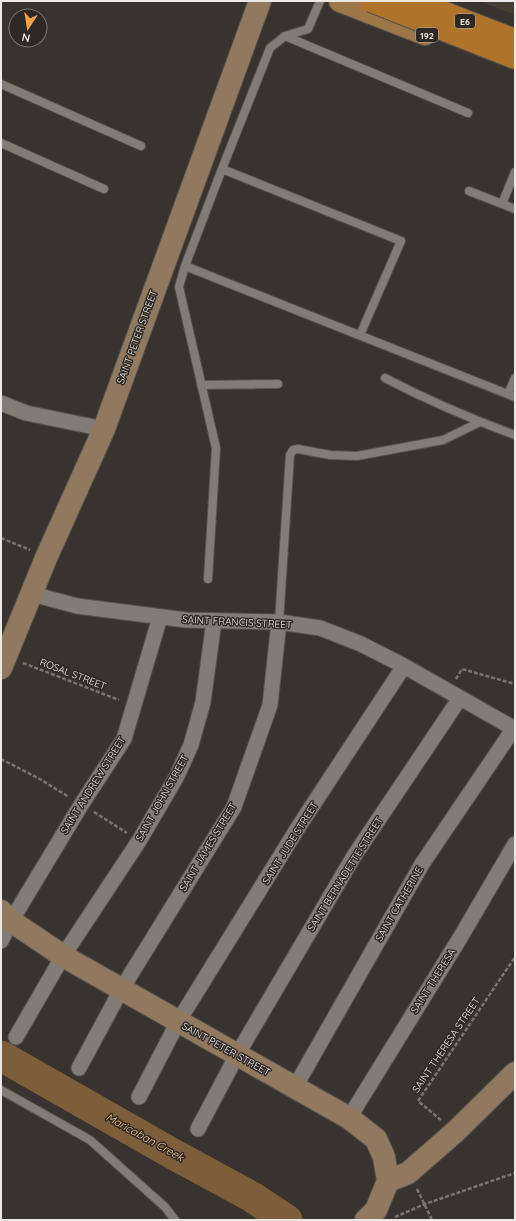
<svg xmlns="http://www.w3.org/2000/svg" width="516" height="1221" font-family="Quicksand,sans-serif">
<style>
.built{fill:#463d34}
.lines{fill:none;stroke-linecap:round;stroke-linejoin:round}
.river{stroke:#7e5d3b;stroke-width:31}
.lane-casing{stroke:#55514c;stroke-width:10}
.street-casing{stroke:#55514c;stroke-width:17}
.secondary-casing{stroke:#55514c;stroke-width:24}
.primary-casing{stroke:#55514c;stroke-width:24}
.path{stroke:#797571;stroke-width:2.5;stroke-dasharray:4 2;stroke-linecap:butt}
.lane{stroke:#827c76;stroke-width:8}
.street{stroke:#827c76;stroke-width:15}
.secondary{stroke:#90795f;stroke-width:22}
.primary{stroke:#9e7748;stroke-width:22}
.highway-bridge-casing{stroke:#55514c;stroke-width:24;stroke-linecap:butt}
.highway-bridge{stroke:#b0732a;stroke-width:22}
.labels{text-anchor:middle;dominant-baseline:central;stroke-width:3;stroke-linejoin:round;paint-order:stroke}
.shield{fill:#2e2924;stroke:#b4afac;stroke-width:1}
.shield-label{font-size:9px;font-weight:bold;fill:#ede9e6}
.street-label{font-size:10px;fill:#ede9e6;stroke:#2e2924}
.water-label{font-size:11px;font-style:italic;fill:#ffc891;stroke:#2e2924}
</style>
<rect width="100%" height="100%" fill="#38332e"/>
<!-- built -->
<path class="built" d="M 479,1 L 515,1 L 515,15 Z"/>
<g class="lines">
<!-- river -->
<path class="river" d="M 1,1056 L 173,1154 L 252,1197 L 287,1220"/>
<!-- lane casing -->
<g class="lane-casing">
<path id="lane" d="M 285,36 L 468,113
M 1,84 L 141,146
M 1,143 L 104,189
M 222,169 L 401,241 L 360,335
M 469,191 L 515,209
M 502,204 L 515,172
M 185,266 L 515,397
M 385,378 C 427,400 471,419 515,435
M 201,385 L 278,384
M 508,394 L 515,378
M 208,579 L 216,448 L 179,287 L 185,266 L 222,169 L 270,48 L 285,36 L 308,29 L 320,1
M 279,622 L 290,455 L 293,450 L 298,449 L 330,455 L 357,456 L 443,440 L 480,422
M 1,1090 L 90,1140 L 165,1207 L 175,1220"/>
</g>
<!-- street casing -->
<g class="street-casing">
<path id="street" d="M 1,403 L 26,413 L 104,429
M 32,594 L 77,606 L 186,620 L 279,622 L 320,628 L 361,644 L 404,666 L 515,729
M 1,941 L 11,921 L 81,805 L 124,739 L 160,617
M 16,1037 L 63,956 L 139,841 L 177,776 L 191,745 L 203,702 L 214,621
M 79,1068 L 121,990 L 234,807 L 270,705 L 279,622
M 295,1087 L 422,864 L 514,728
M 139,1097 L 178,1022 L 299,826 L 404,666
M 349,1118 L 460,938 L 515,844
M 198,1129 L 237,1055 L 354,856 L 460,698"/>
</g>
<!-- secondary casing -->
<g class="secondary-casing">
<path id="secondary" d="M 1,668 L 46,558 L 104,429 L 260,1
M 1,911 L 11,921 L 63,956 L 349,1118 L 376,1139 L 384,1157 L 388,1181 L 376,1210 L 366,1220
M 388,1181 L 408,1173 L 455,1132 L 515,1073"/>
</g>
<!-- primary casing -->
<g class="primary-casing">
<path id="primary" d="M 340,1 L 425,34"/>
</g>
<!-- path -->
<path class="path" d="M 1,538 L 30,550
M 23,663 L 119,700
M 456,679 L 462,669 L 515,684
M 1,759 L 38,778 L 69,797
M 94,812 L 127,833
M 441,1120 L 418,1101 L 515,957
M 417,1189 L 432,1220
M 395,1217 L 425,1204 L 515,1173"/>
<!-- lane -->
<use href="#lane" class="lane"/>
<!-- street -->
<use href="#street" class="street"/>
<!-- secondary -->
<use href="#secondary" class="secondary"/>
<!-- primary -->
<use href="#primary" class="primary"/>
<!-- highway-bridge casing -->
<g class="highway-bridge-casing">
<path id="highway-bridge" d="M 371,1 L 515,58
M 414,1 L 515,40"/>
</g>
<!-- highway-bridge -->
<use href="#highway-bridge" class="highway-bridge"/>
</g>
<g class="labels">
<!-- shield labels -->
<g class="shield">
<rect x="455" y="14" width="20" height="14" rx="3"/>
<rect x="416" y="28" width="22" height="14" rx="3"/>
</g>
<g class="shield-label">
<text x="465" y="21">E6</text>
<text x="427" y="35">192</text>
</g>
<!-- street labels -->
<g class="street-label">
<text transform="translate(137 337) rotate(-70)">SAINT PETER STREET</text>
<text transform="translate(237 622) rotate(3)">SAINT FRANCIS STREET</text>
<text transform="translate(73 674) rotate(21)">ROSAL STREET</text>
<text transform="translate(93 785) rotate(-58)">SAINT ANDREW STREET</text>
<text transform="translate(162 798) rotate(-61)">SAINT JOHN STREET</text>
<text transform="translate(290 843) rotate(-58)">SAINT JUDE STREET</text>
<text transform="translate(208 847) rotate(-59)">SAINT JAMES STREET</text>
<text transform="translate(345 874) rotate(-58)">SAINT BERNADETTE STREET</text>
<text transform="translate(399 904) rotate(-60)">SAINT CATHERINE</text>
<text transform="translate(433 981) rotate(-58)">SAINT THERESA</text>
<text transform="translate(446 1045) rotate(-56)">SAINT THERESA STREET</text>
<text transform="translate(226 1049) rotate(29)">SAINT PETER STREET</text>
</g>
<!-- water labels -->
<g class="water-label">
<text transform="translate(145 1137) rotate(29)">Maricaban Creek</text>
</g>
</g>
<!-- border -->
<rect width="516" height="1221" fill="none" stroke="#ede9e6" stroke-width="4"/>
<!-- north arrow -->
<g transform="translate(28 28) rotate(192)"><circle r="19" fill="#2e2924" stroke="#7a7672"/>
<path d="M0-3L7 15L0 10L-7 15Z" fill="#f4a344"/>
<text y="-6" font-size="11" font-weight="bold" text-anchor="middle" fill="#ede9e6">N</text>
</g>
</svg>
